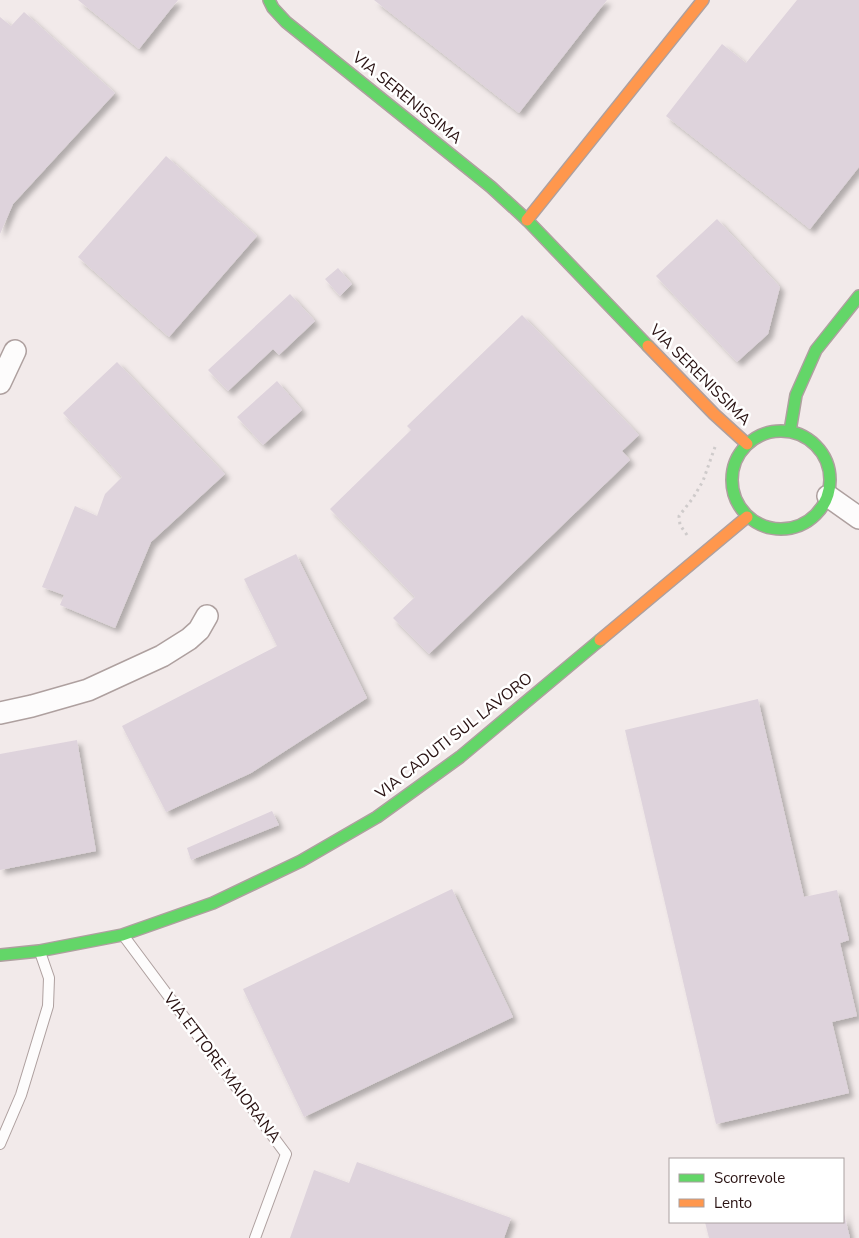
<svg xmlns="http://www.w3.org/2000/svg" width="859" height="1238" font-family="'Nunito Sans',sans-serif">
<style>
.building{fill:#ded3dc;filter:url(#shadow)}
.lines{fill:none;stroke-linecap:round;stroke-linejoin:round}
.lane-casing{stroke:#aea09f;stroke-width:12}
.street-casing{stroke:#aea09f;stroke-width:24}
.fast-casing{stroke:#aea09f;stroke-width:14}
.slow-casing{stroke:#aea09f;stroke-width:14}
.path{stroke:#cfcbcb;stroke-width:3;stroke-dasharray:2.5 4;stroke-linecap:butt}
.lane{stroke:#fdfcfc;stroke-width:10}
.street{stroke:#fdfcfc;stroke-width:21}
.fast{stroke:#63d668;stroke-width:11}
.slow{stroke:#ff974d;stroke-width:11}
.labels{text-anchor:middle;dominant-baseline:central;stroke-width:5;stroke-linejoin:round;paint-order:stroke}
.street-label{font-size:16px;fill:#281111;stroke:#fff}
</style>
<defs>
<filter id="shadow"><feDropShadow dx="4.5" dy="4.5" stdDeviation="2.5" flood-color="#0004"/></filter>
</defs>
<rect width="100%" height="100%" fill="#f2eaea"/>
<!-- building -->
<path class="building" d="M 78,0 L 178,0 L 139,49 Z
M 374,0 L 607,0 L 519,113 Z
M 797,0 L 859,0 L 859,167 L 810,229 L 666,116 L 722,44 L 746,63 Z
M 24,12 L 115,93 L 13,204 L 0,234 L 0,17 L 11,26 Z
M 166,156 L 257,236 L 169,337 L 78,257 Z
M 717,219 L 780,287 L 768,334 L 737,362 L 656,276 Z
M 338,268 L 352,284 L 340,296 L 325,279 Z
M 290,294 L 315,321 L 279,355 L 273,349 L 228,391 L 208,370 Z
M 522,315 L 639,435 L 622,451 L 630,460 L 429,654 L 393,618 L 415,597 L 330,509 L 411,430 L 407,426 Z
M 117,362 L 225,474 L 151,542 L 115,628 L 60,605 L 64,595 L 42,587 L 75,506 L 97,516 L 105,494 L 122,477 L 63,413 Z
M 277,381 L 302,410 L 263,445 L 237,417 Z
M 296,554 L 367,698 L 251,773 L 166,812 L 122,726 L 277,646 L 244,579 Z
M 758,699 L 804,897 L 837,890 L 849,940 L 840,943 L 857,1016 L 832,1022 L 849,1093 L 716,1124 L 625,730 Z
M 77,740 L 96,851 L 0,870 L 0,754 Z
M 272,811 L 279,825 L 191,860 L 187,848 Z
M 452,889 L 513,1017 L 304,1117 L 243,989 Z
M 357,1162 L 511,1218 L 504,1238 L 290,1238 L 314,1170 L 349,1183 Z
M 843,1210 L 850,1238 L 709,1238 L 705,1222 L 843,1222 Z"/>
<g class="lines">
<!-- lane casing -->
<g class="lane-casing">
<path id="lane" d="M 123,935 L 286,1154 L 255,1238
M 0,1144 L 21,1095 L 48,1006 L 49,978 L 40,952"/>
</g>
<!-- street casing -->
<g class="street-casing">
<path id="street" d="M 0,383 L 15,351
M 828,496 L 859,518
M 0,713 L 32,706 L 88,690 L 162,656 L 189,639 L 199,630 L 207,616"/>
</g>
<!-- fast casing -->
<g class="fast-casing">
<path id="fast" d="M 269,0 L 273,8 L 286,22 L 491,187 L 527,220 L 648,346
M732 480a49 49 0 1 1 98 0a49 49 0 1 1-98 0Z
M 790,431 L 796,395 L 816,350 L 859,296
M 0,955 L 39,951 L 122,935 L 213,903 L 301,861 L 377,817 L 460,757 L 600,640"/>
</g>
<!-- slow casing -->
<g class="slow-casing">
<path id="slow" d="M 527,220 L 703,0
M 648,346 L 714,414 L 747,444
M 600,640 L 747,517"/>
</g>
<!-- path -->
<path class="path" d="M 687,535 L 680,525 L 679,516 L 693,498 L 703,481 L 715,447"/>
<!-- lane -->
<use href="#lane" class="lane"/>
<!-- street -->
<use href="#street" class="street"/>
<!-- fast -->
<use href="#fast" class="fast"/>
<!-- slow -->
<use href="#slow" class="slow"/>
</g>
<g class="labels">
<!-- street labels -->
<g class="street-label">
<text transform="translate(407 98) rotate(39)">VIA SERENISSIMA</text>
<text transform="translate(700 375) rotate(45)">VIA SERENISSIMA</text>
<text transform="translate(454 736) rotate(-38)">VIA CADUTI SUL LAVORO</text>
<text transform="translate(222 1068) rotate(53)">VIA ETTORE MAIORANA</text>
</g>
</g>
<!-- legend -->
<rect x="669" y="1158" width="175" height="65" fill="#ffffff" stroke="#a9a0a0"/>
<rect x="679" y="1174" width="25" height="8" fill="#63d668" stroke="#a9a0a0"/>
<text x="714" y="1183" font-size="15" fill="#281111">Scorrevole</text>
<rect x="679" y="1199" width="25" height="8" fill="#ff974d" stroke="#a9a0a0"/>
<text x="714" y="1208" font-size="15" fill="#281111">Lento</text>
</svg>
